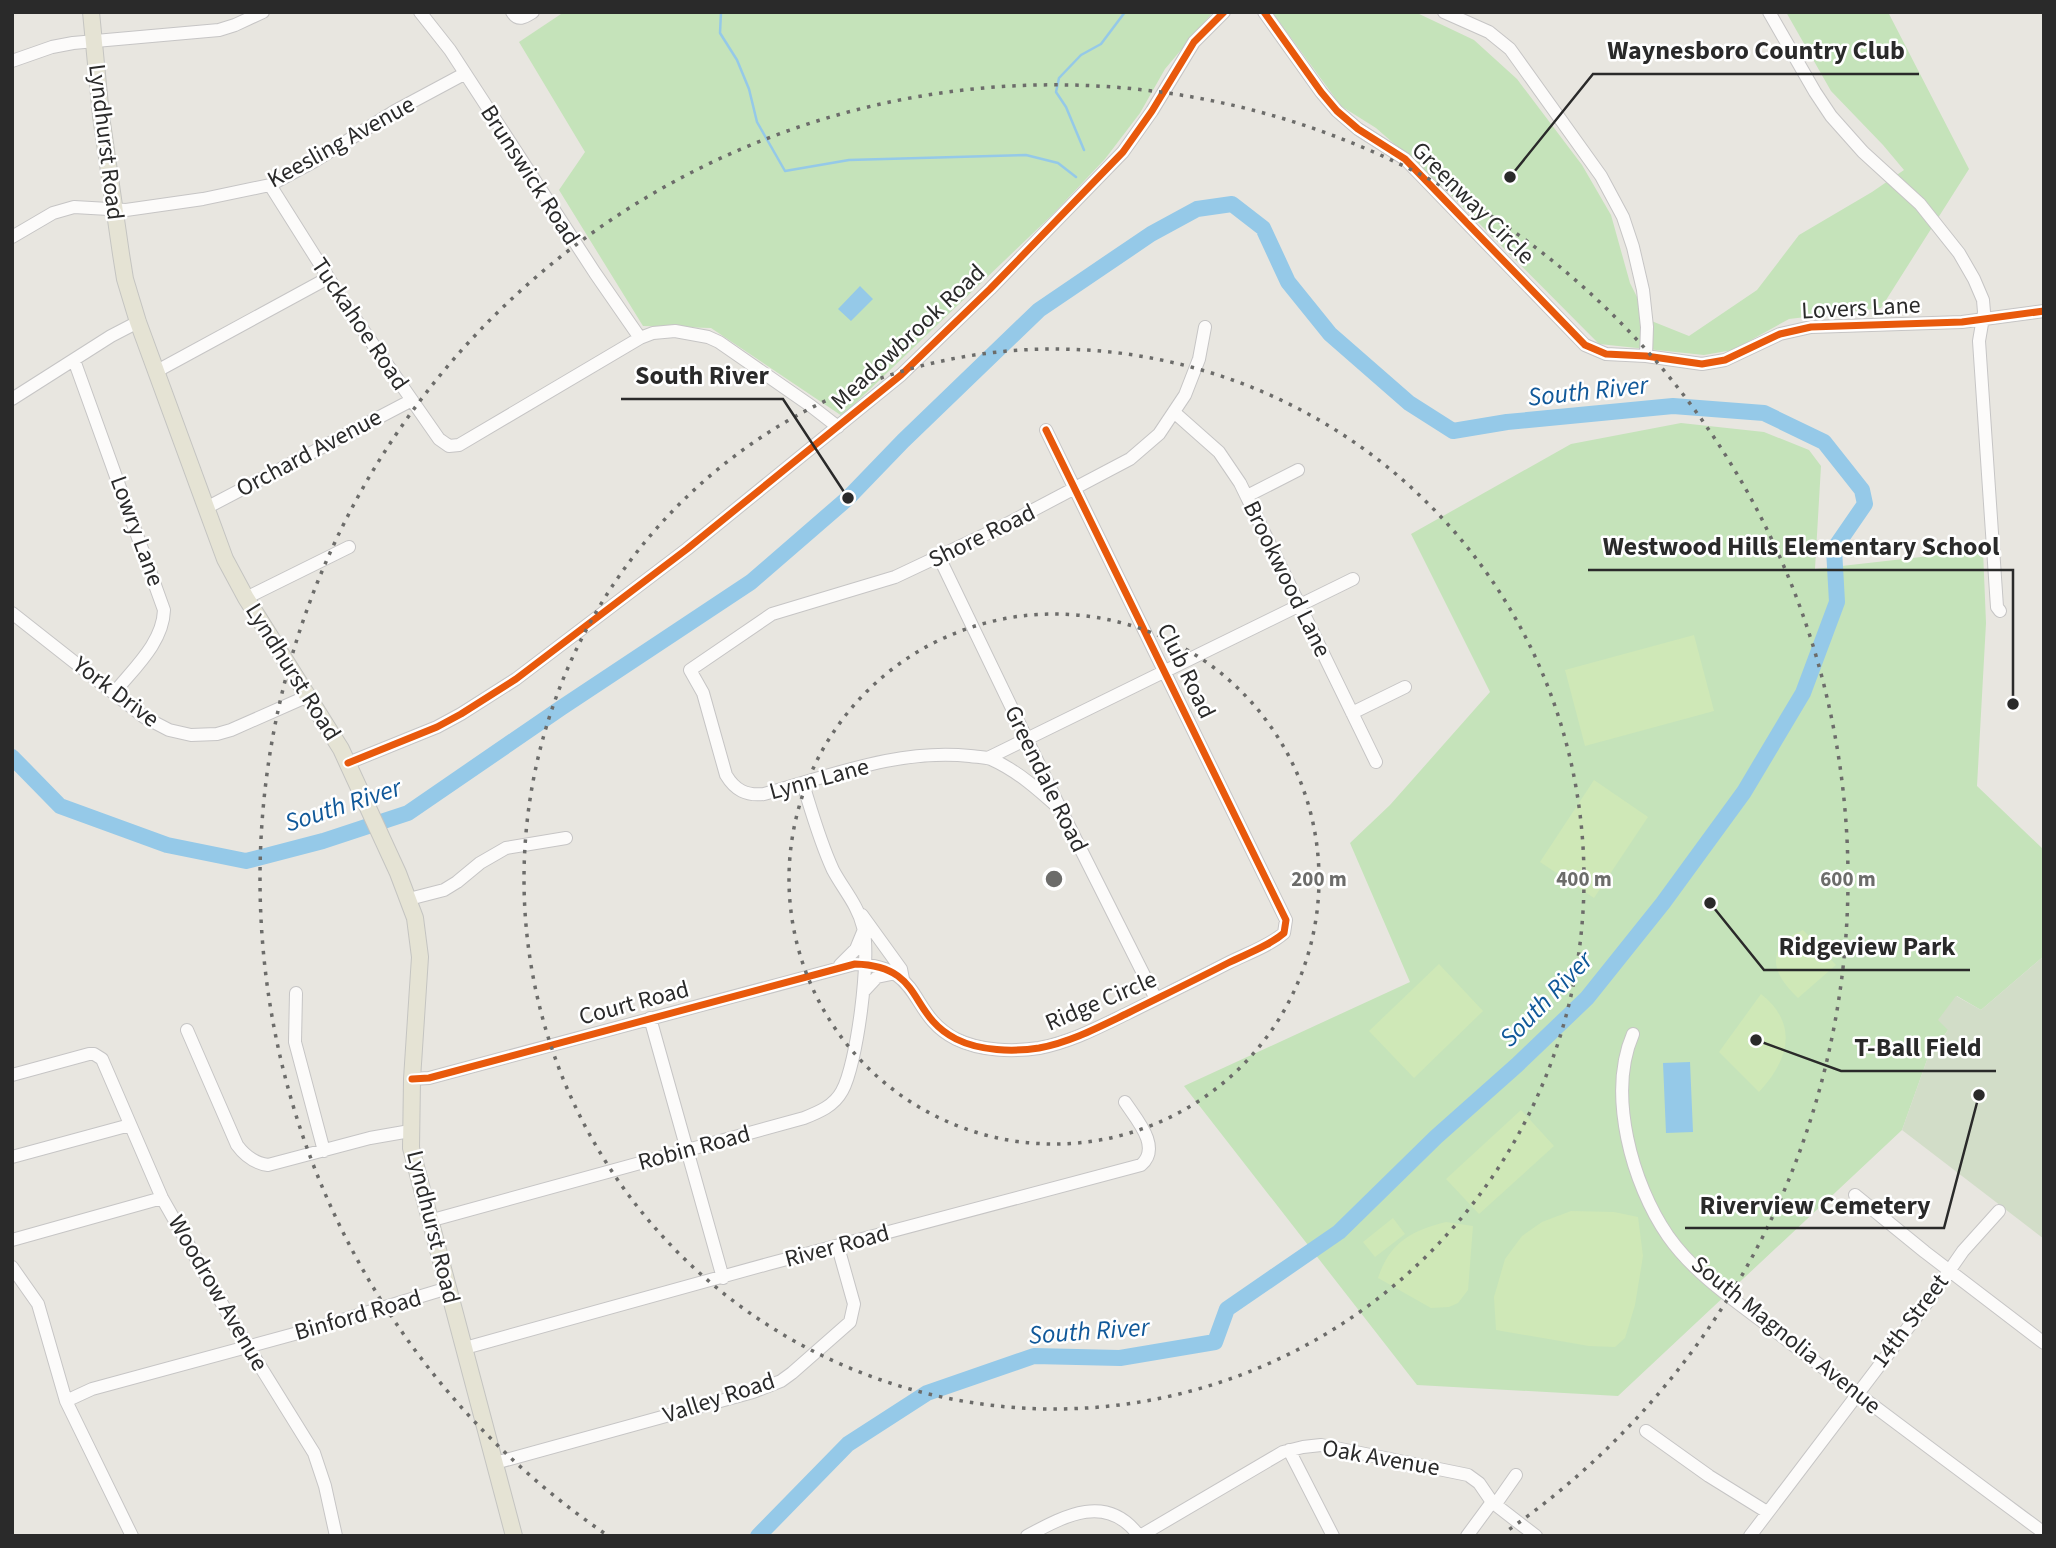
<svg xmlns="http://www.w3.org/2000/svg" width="2056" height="1548" font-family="'Source Sans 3',sans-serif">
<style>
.green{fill:#c5e3ba}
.cemetery{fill:#d2ddc8}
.pitch{fill:#cfe8b7}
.water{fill:#95c9e8}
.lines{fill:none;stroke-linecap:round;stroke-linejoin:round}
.stream{stroke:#95c9e8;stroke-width:2.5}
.river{stroke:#95c9e8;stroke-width:16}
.minor-casing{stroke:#c6c5c5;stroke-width:14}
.major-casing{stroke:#c4c4c1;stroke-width:18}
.minor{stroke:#fcfbfa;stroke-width:12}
.major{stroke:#e5e3d4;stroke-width:16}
.cycleway-casing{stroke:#fff;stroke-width:11}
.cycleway{stroke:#e8590c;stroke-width:7}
.ring{fill:none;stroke:#6c6c6a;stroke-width:3.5;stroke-dasharray:3.5 7}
.labels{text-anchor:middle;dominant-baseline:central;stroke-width:5;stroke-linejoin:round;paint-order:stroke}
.street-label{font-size:24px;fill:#2a2a2a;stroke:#fff}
.water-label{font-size:26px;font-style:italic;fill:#105899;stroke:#fff}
.centre{fill:#6c6c6a;stroke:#fff;stroke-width:3.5}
.ring-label{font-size:21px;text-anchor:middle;font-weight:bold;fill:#6c6c6a;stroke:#fff;stroke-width:5;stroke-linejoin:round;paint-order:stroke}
.leader{fill:none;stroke:#2a2a2a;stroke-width:2.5}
.callout-dot{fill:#2a2a2a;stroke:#fff;stroke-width:2.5}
.callout-label{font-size:26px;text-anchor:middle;font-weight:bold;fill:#2a2a2a;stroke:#fff;stroke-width:5;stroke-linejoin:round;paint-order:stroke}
</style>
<rect width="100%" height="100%" fill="#e8e6e0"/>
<!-- green -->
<path class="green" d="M 564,12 L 1213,12 L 1165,69 L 1140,113 L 1105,159 L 1051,216 L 842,416 L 711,328 L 643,326 L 559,190 L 585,152 L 519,42 Z
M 1272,12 L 1415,12 L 1474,40 L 1517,79 L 1582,165 L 1611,215 L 1630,283 L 1639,301 L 1639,316 L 1689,336 L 1757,290 L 1799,235 L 1872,192 L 1904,170 L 1883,145 L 1831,91 L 1786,12 L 1888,12 L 1969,169 L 1881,308 L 1789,319 L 1733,350 L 1704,355 L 1599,344 L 1440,184 L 1376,128 L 1341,106 Z
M 1681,423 L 1764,432 L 1809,450 L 1821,466 L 1815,569 L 1983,550 L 1986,623 L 1977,786 L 2044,850 L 2044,956 L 1981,1010 L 1957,996 L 1948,1030 L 1927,1060 L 1902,1130 L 1618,1396 L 1417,1385 L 1184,1086 L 1410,982 L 1350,843 L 1390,805 L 1490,692 L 1411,534 L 1571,444 Z"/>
<!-- cemetery -->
<path class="cemetery" d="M 2044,956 L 2044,1239 L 1902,1130 L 1927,1060 L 1948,1030 L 1938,1020 L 1956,996 L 1981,1010 Z"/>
<!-- pitch -->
<path class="pitch" d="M 1694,635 L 1714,711 L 1585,746 L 1565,670 Z
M 1594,780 L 1648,817 L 1594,898 L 1540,862 Z
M 1803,930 L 1836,965 L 1798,998 C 1783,983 1766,964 1783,943 C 1787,937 1797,933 1803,930 Z
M 1439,964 L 1483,1011 L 1414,1078 L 1369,1031 Z
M 1761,994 C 1799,1024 1789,1060 1759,1092 L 1719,1052 Z
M 1521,1110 L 1554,1146 L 1479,1214 L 1446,1179 Z
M 1571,1211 L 1614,1212 L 1638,1217 L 1643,1256 L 1635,1305 L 1625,1338 L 1615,1347 L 1589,1346 L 1496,1330 L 1494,1297 L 1505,1259 L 1522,1236 L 1542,1222 Z
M 1393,1218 L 1405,1234 L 1375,1257 L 1363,1242 Z
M 1446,1222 L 1473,1226 L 1468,1290 L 1458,1303 L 1449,1307 L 1431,1308 L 1378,1278 C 1390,1242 1411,1231 1446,1222 Z"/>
<!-- water -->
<path class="water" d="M 860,286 L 873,299 L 851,321 L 838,309 Z
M 1690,1062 L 1693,1132 L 1666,1133 L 1663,1063 Z"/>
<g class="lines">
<!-- stream -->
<path class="stream" d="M 721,12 L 720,33 L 737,60 L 749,89 L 757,122 L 785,171 L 849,160 L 1026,155 L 1058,163 L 1076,177
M 1084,150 L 1066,107 L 1056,92 L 1059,78 L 1081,55 L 1101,44 L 1125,12"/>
<!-- river -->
<path class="river" d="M 12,757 L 60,806 L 167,845 L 246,861 L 323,841 L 408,813 L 561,708 L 751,582 L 848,498 L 903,441 L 1039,310 L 1151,234 L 1197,209 L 1232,204 L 1263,228 L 1288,282 L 1330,334 L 1409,403 L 1453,431 L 1507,422 L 1673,406 L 1764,413 L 1824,442 L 1862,490 L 1865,504 L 1834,549 L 1837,602 L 1803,693 L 1744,792 L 1663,903 L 1587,998 L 1517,1065 L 1436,1137 L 1339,1232 L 1227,1309 L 1215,1342 L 1120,1358 L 1034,1356 L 927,1393 L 848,1444 L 758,1536"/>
<!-- minor casing -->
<g class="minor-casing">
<path id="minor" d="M 420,12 L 450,50 L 595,273 L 640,338
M 512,12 C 518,22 525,17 533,12
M 1264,12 L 1321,92 L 1337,111 L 1358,129 L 1405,159 L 1585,345 L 1606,354 L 1646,356 L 1702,364 L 1725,360 L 1780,334 L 1811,327 L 1962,322 L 2044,311
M 1444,12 L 1489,32 L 1510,49 L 1601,176 L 1623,217 L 1633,247 L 1643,290 L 1647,327 L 1646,356
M 1769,12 L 1815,92 L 1831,116 L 1863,152 L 1920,204 L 1959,253 L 1974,279 L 1983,300 L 1984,312 L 1979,341 L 1997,607 L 2000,611
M 12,61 L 52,47 L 73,43 L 219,30 L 235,25 L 263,12
M 270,185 L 345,304 L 439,439 L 449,446 L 459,445 L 640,338 L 653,333 L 675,331 L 708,337 L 719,342 L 811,406 L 838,427
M 12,237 L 53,213 L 74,207 L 126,210 L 203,199 L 270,185 L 313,162 L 395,111 L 464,74
M 74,360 L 164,610 C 163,643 133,669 114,693
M 157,371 L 328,278
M 12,399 L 111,336 L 138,322
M 1175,413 L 1219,452 L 1240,483 L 1376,762
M 1247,496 L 1298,470
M 206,508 L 412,400
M 939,557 L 1061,810 L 1156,999
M 246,598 L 349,547
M 12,613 L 144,717 L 169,730 L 191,735 L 217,734 L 231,730 L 308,696
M 1352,713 L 1405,687
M 988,758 L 1353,579
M 348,763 L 437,727 L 461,714 L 516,679 L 687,549 L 901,375 L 990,289 L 1123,152 L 1152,111 L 1194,42 L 1224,12
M 1061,810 C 1040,791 1018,771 991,759 C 985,757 977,757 970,756 C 901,748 830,776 764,794 C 746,796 735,790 726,775 L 703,693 L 690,670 L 772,614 L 895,577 L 1001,527 L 1130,459 L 1159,434 L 1185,395 L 1199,359 L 1205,327
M 409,899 L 444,890 L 457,882 L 480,863 L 506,848 L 566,838
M 862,915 L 901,969 L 903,979
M 840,965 L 856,949 L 863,932
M 864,991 L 877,977 L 896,973
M 296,993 L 295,1042 L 324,1151
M 650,1018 L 723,1278
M 187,1030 L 237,1145 C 245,1156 254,1163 268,1165 L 370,1138 L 410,1131
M 1633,1034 C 1607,1094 1632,1184 1668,1236 C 1698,1279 1748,1309 1788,1341 C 1873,1406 1958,1469 2044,1533
M 12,1075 L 89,1054 L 94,1054 L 102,1059 L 162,1198 L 229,1316 L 314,1453 L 325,1486 L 336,1536
M 412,1079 L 429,1078 L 855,964 C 925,966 907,1014 956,1039 C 980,1051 1013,1052 1039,1048 C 1071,1042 1099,1027 1128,1013 C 1162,996 1195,980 1228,963 C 1246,954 1269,946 1284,933 L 1286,920 L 1046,430
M 12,1157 L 130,1125
M 1855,1195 L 1925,1252 L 2044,1343
M 429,1221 L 804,1118 C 819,1112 834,1106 842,1091 C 857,1065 871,955 863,927 C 858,905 843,889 833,870 C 820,842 812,813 803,784
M 12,1240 L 162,1198
M 12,1267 L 38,1304 L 66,1401 L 132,1536
M 465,1348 L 768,1264 L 1141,1165 C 1162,1147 1136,1119 1125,1102
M 66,1401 L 92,1389 L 309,1330 L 448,1288
M 1646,1431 L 1709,1476 L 1767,1512
M 1289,1450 L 1333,1536
M 495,1463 L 753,1392 L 781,1381 L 792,1373 L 850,1322 L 854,1304 L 838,1247
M 1495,1505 L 1516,1475
M 1027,1536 C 1064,1516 1107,1492 1139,1536
M 1140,1536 L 1283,1452 L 1303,1447 L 1321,1445 L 1468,1475 L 1479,1483 L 1492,1502 L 1536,1536
M 1467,1536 L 1492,1502
M 1750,1536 L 1929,1300 L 1963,1251 L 1999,1211"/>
</g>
<!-- major casing -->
<g class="major-casing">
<path id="major" d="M 91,12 L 101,116 L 121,254 L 125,279 L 138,322 L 225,559 L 246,598 L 341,749 L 398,873 L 415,918 L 420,957 L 412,1079 L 411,1148 L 514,1536"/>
</g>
<!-- minor -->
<use href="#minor" class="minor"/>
<!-- major -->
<use href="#major" class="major"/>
<!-- cycleway casing -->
<g class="cycleway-casing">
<path id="cycleway" d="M 1264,12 L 1321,92 L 1337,111 L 1358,129 L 1405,159 L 1585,345 L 1606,354 L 1646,356 L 1702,364 L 1725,360 L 1780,334 L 1811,327 L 1962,322 L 2044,311
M 348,763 L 437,727 L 461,714 L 516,679 L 687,549 L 901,375 L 990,289 L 1123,152 L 1152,111 L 1194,42 L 1224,12
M 412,1079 L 429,1078 L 855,964 C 925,966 907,1014 956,1039 C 980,1051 1013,1052 1039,1048 C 1071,1042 1099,1027 1128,1013 C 1162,996 1195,980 1228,963 C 1246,954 1269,946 1284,933 L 1286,920 L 1046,430"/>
</g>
<!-- cycleway -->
<use href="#cycleway" class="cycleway"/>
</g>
<!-- distance rings -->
<g class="ring">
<circle cx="1054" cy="879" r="265"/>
<circle cx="1054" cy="879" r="530"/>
<path d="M604 1533A794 794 0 1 1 1504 1533"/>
</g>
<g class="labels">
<!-- street labels -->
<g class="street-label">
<text transform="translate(106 142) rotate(83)">Lyndhurst Road</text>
<text transform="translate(341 142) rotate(-29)">Keesling Avenue</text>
<text transform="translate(530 175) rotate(57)">Brunswick Road</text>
<text transform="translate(1473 203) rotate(45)">Greenway Circle</text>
<text transform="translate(1861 308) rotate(-3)">Lovers Lane</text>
<text transform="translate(360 324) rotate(56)">Tuckahoe Road</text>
<text transform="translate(908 337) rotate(-43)">Meadowbrook Road</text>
<text transform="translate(309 453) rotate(-28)">Orchard Avenue</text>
<text transform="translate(137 531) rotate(70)">Lowry Lane</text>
<text transform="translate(982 536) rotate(-26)">Shore Road</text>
<text transform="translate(1287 579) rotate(64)">Brookwood Lane</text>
<text transform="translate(1186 671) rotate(64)">Club Road</text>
<text transform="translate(293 672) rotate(58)">Lyndhurst Road</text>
<text transform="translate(116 692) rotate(37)">York Drive</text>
<text transform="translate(819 779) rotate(-15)">Lynn Lane</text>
<text transform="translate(1046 779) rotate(64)">Greendale Road</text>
<text transform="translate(1101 1001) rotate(-23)">Ridge Circle</text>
<text transform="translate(634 1003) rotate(-15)">Court Road</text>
<text transform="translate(694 1148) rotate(-15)">Robin Road</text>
<text transform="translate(433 1227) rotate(76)">Lyndhurst Road</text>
<text transform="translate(837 1246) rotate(-15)">River Road</text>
<text transform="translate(218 1293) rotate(60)">Woodrow Avenue</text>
<text transform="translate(358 1315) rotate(-16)">Binford Road</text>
<text transform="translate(1910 1321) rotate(-53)">14th Street</text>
<text transform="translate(1786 1335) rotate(39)">South Magnolia Avenue</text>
<text transform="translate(719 1398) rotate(-18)">Valley Road</text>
<text transform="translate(1381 1458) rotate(10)">Oak Avenue</text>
</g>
<!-- water labels -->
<g class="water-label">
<text transform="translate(1588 391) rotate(-6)">South River</text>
<text transform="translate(343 805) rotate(-18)">South River</text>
<text transform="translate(1546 999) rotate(-46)">South River</text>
<text transform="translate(1089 1331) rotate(-4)">South River</text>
</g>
</g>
<circle cx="1054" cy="879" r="10" class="centre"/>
<g class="ring-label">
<text x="1319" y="886">200 m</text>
<text x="1584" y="886">400 m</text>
<text x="1848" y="886">600 m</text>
</g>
<!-- callouts -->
<path class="leader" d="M1510 177L1593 74H1919M848 498L783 399H621M2013 704L2013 570H1588M1710 903L1764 970H1970M1756 1040L1841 1071H1996M1979 1095L1944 1228H1685"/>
<g class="callout-dot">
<circle cx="1510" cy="177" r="7"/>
<circle cx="848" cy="498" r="7"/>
<circle cx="2013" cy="704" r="7"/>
<circle cx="1710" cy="903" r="7"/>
<circle cx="1756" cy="1040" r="7"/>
<circle cx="1979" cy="1095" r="7"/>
</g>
<g class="callout-label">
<text x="1756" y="59">Waynesboro Country Club</text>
<text x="702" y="384">South River</text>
<text x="1801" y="555">Westwood Hills Elementary School</text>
<text x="1867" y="955">Ridgeview Park</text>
<text x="1918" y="1056">T-Ball Field</text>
<text x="1815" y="1214">Riverview Cemetery</text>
</g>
<!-- border -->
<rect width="2056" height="1548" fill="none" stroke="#2a2a2a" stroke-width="28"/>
</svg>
